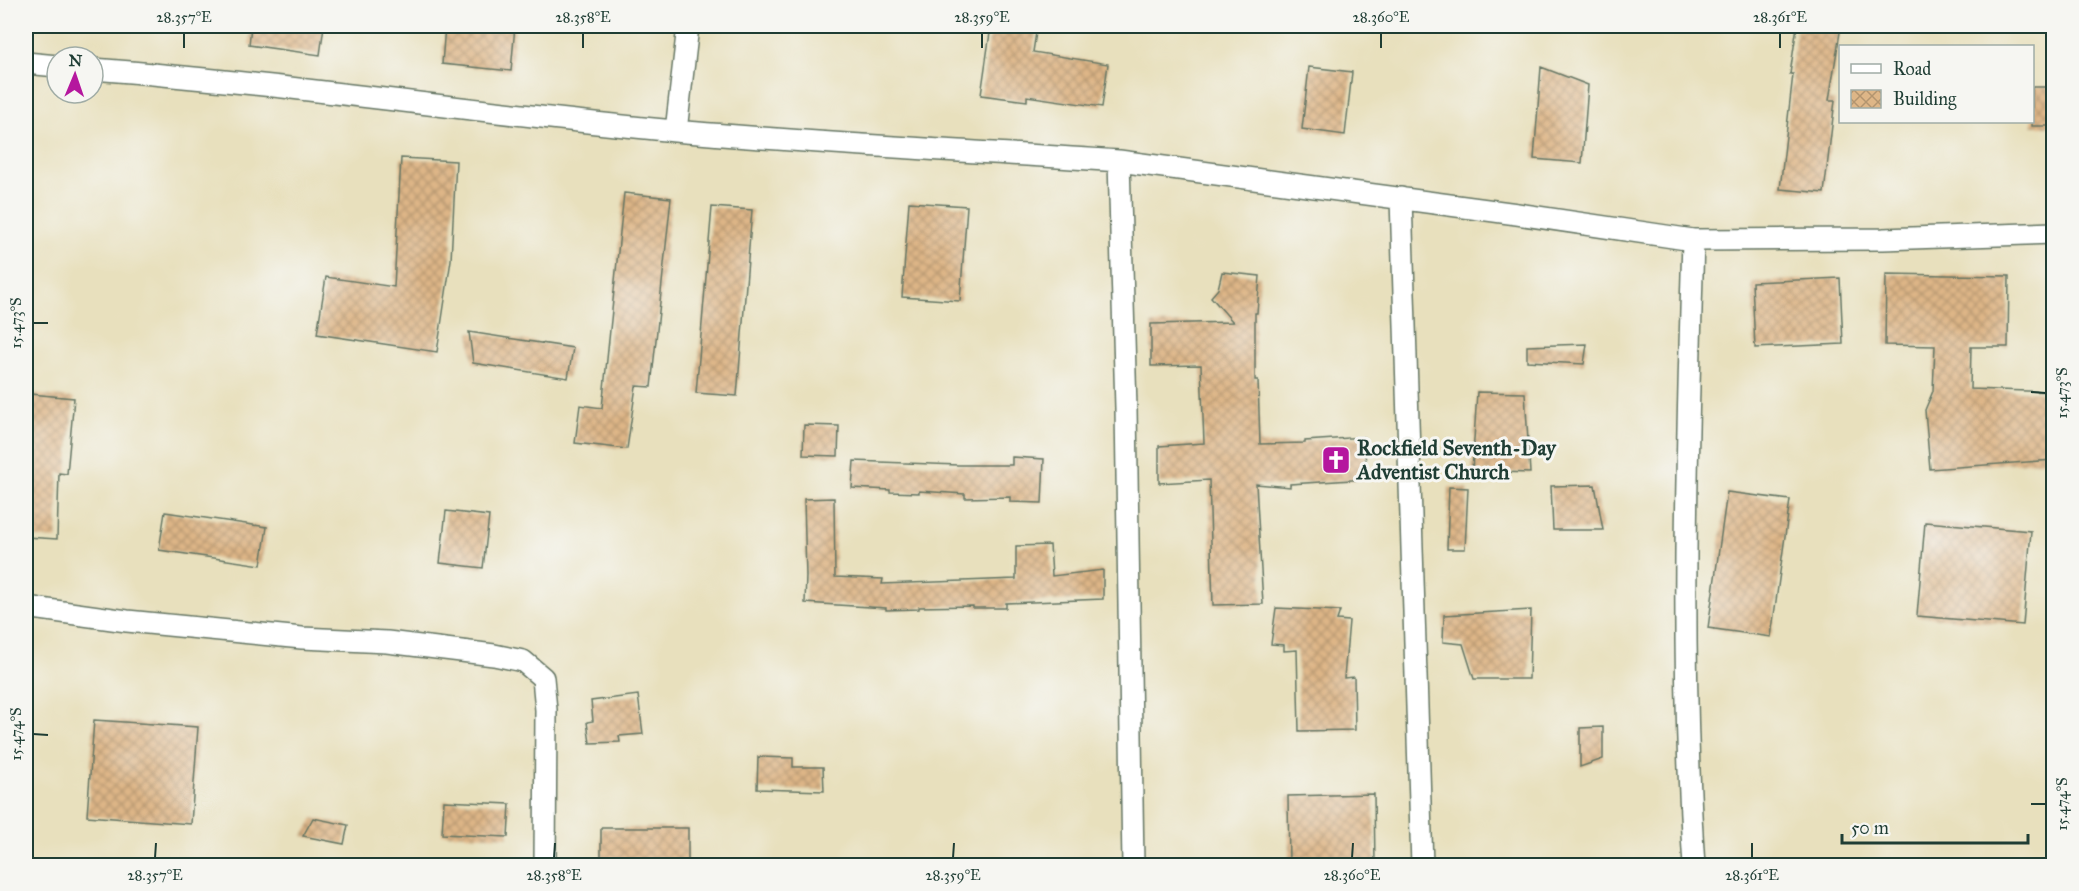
<svg xmlns="http://www.w3.org/2000/svg" width="2079" height="891" font-family="'IM FELL Great Primer',serif">
<style>
.building{fill:url(#building-cross-hatch)}
.lines{fill:none;stroke-linecap:round;stroke-linejoin:round}
.street-casing{stroke:#657664;stroke-width:24}
.street{stroke:#fff;stroke-width:21}
.ticks{fill:none;stroke:#1f3d34;stroke-width:2}
.labels{text-anchor:middle;dominant-baseline:central;stroke-width:6;stroke-linejoin:round;paint-order:stroke}
.poi-label{font-size:21px;font-weight:bold;fill:#1f3d34;stroke:#f6f6f2;text-anchor:start}
.neatline{fill:none;stroke:#1f3d34;stroke-width:2}
.ticks-label{font-size:15px;text-anchor:middle;fill:#1f3d34}
</style>
<defs>
<pattern id="building-cross-hatch" width="8" height="8" patternUnits="userSpaceOnUse" patternTransform="scale(1.5)"><rect width="8" height="8" fill="#deb687"/><path d="M0 0l8 8M0 8l8-8" fill="none" stroke="#b3956f"/></pattern>
</defs>
<rect width="100%" height="100%" fill="#f6f6f2"/>
<filter id="ink" filterUnits="userSpaceOnUse"><feTurbulence type="fractalNoise" baseFrequency=".0167" numOctaves="2"/><feDisplacementMap in="SourceGraphic" scale="12" xChannelSelector="R" yChannelSelector="G"/><feConvolveMatrix kernelMatrix="1 2 1 2 8 2 1 2 1" color-interpolation-filters="sRGB"/></filter>
<filter id="wash" filterUnits="userSpaceOnUse"><feTurbulence type="fractalNoise" baseFrequency=".008" numOctaves="4" result="noise"/><feDisplacementMap in="SourceGraphic" scale="24" xChannelSelector="R" yChannelSelector="G"/><feGaussianBlur stdDeviation="1.35" result="paint"/><feColorMatrix in="noise" values="0 0 0 0 0 0 0 0 0 0 0 0 0 0 0 0 0 1.4 0 .05"/><feComposite in="paint" operator="in"/></filter>
<g filter="url(#wash)">
<rect width="100%" height="100%" fill="#e8e0bd"/>
<g id="blocks">
<!-- building -->
<path class="building" d="M 251,26 L 324,26 L 320,55 L 249,45 Z
M 445,26 L 515,26 L 511,71 L 442,64 Z
M 991,26 L 1037,26 L 1033,52 L 1108,64 L 1102,107 L 1027,96 L 1027,101 L 981,95 Z
M 1797,26 L 1841,26 L 1829,100 L 1835,100 L 1824,193 L 1780,189 L 1793,74 L 1790,74 Z
M 1309,67 L 1352,72 L 1345,135 L 1302,129 Z
M 1541,67 L 1588,85 L 1582,163 L 1534,159 Z
M 2032,87 L 2054,87 L 2054,126 L 2032,126 Z
M 401,158 L 456,161 L 451,260 L 437,352 L 317,334 L 326,277 L 394,287 Z
M 624,193 L 671,198 L 651,387 L 636,386 L 627,449 L 575,443 L 580,405 L 602,408 Z
M 909,202 L 967,206 L 960,301 L 902,297 Z
M 712,207 L 752,210 L 737,396 L 696,393 Z
M 1222,272 L 1260,276 L 1257,313 L 1255,313 L 1255,380 L 1258,380 L 1260,444 L 1305,443 L 1305,441 L 1364,437 L 1367,479 L 1290,484 L 1290,487 L 1256,484 L 1263,604 L 1213,605 L 1209,480 L 1159,483 L 1159,446 L 1204,443 L 1201,365 L 1151,366 L 1151,324 L 1233,322 L 1211,297 L 1218,289 Z
M 1886,274 L 2009,276 L 2008,347 L 1971,347 L 1970,389 L 2054,392 L 2054,460 L 1930,469 L 1925,410 L 1933,391 L 1935,346 L 1885,345 Z
M 1840,278 L 1843,344 L 1755,348 L 1752,282 Z
M 469,332 L 573,348 L 568,378 L 473,363 Z
M 1587,344 L 1584,364 L 1527,361 L 1527,346 Z
M 1477,392 L 1525,393 L 1530,473 L 1472,471 Z
M 30,394 L 74,398 L 67,474 L 59,473 L 57,539 L 26,537 L 26,439 Z
M 804,425 L 839,426 L 838,456 L 803,455 Z
M 1012,457 L 1044,459 L 1042,503 L 1010,502 L 1010,497 L 965,498 L 965,494 L 919,491 L 919,493 L 890,492 L 890,490 L 852,488 L 854,461 L 958,465 L 1012,465 Z
M 1595,485 L 1603,530 L 1553,530 L 1551,486 Z
M 1449,487 L 1468,488 L 1465,549 L 1447,549 Z
M 1727,492 L 1790,500 L 1771,637 L 1708,628 Z
M 834,498 L 835,577 L 883,579 L 882,584 L 1016,579 L 1016,546 L 1050,545 L 1052,576 L 1103,570 L 1103,599 L 1006,603 L 1006,608 L 973,608 L 973,606 L 919,607 L 919,609 L 886,610 L 886,608 L 805,603 L 806,576 L 804,499 Z
M 446,511 L 489,516 L 483,568 L 440,563 Z
M 165,512 L 267,527 L 261,565 L 159,550 Z
M 1925,522 L 2031,531 L 2023,625 L 1917,616 Z
M 1276,608 L 1340,611 L 1337,620 L 1349,621 L 1344,678 L 1354,677 L 1355,730 L 1299,731 L 1297,650 L 1284,651 L 1284,645 L 1271,644 Z
M 1531,610 L 1529,679 L 1474,679 L 1463,644 L 1443,642 L 1444,615 Z
M 638,695 L 643,734 L 619,736 L 620,742 L 590,743 L 587,722 L 593,721 L 591,701 Z
M 94,720 L 198,727 L 191,824 L 87,816 Z
M 1603,727 L 1603,759 L 1580,767 L 1580,728 Z
M 758,757 L 793,758 L 793,767 L 823,767 L 824,791 L 757,789 Z
M 1374,794 L 1375,866 L 1289,866 L 1288,796 Z
M 444,801 L 510,804 L 508,837 L 442,834 Z
M 313,818 L 348,825 L 344,844 L 303,836 Z
M 601,828 L 688,828 L 688,866 L 601,866 Z"/>
</g>
</g>
<g filter="url(#ink)">
<use href="#blocks" fill-opacity="0" stroke="#657664" stroke-width="1.5"/>
<g class="lines">
<!-- street casing -->
<g class="street-casing">
<path id="street" d="M 26,63 L 57,66
M 93,69 C 288,84 481,113 675,131 C 822,144 972,151 1119,161 L 1126,408 L 1133,866
M 676,131 L 688,26
M 1119,161 L 1517,214 L 1693,240 L 1883,239 L 2054,233
M 1401,198 L 1422,866
M 1693,240 C 1687,448 1680,657 1694,866
M 26,607 L 127,621 L 302,638 L 387,642 L 494,655 L 523,661 L 543,678 L 546,710 L 545,866"/>
</g>
<!-- street -->
<use href="#street" class="street"/>
</g>
</g>
<!-- ticks -->
<path class="ticks" d="M 184,48 L 184,33M 583,48 L 583,33M 982,48 L 982,33M 1381,48 L 1381,33M 1780,48 L 1780,33M 33,323 L 48,323M 2031,392 L 2046,393M 33,734 L 48,735M 2031,804 L 2046,804M 155,858 L 156,843M 554,858 L 555,843M 953,858 L 954,843M 1352,858 L 1353,843M 1752,858 L 1752,843"/>
<!-- icons -->
<defs>
<g id="church-square" transform="scale(1.5)"><rect x="-9" y="-9" width="18" height="18" rx="4" fill="#b5179e" stroke="#f6f6f2"/><path d="M-1.2-6h2.4v3.5h3.3v2.4h-3.3V6h-2.4V-.1h-3.3v-2.4h3.3Z" fill="#fff"/></g>
</defs>
<g fill-rule="evenodd">
<use href="#church-square" x="1336" y="460"/>
</g>
<g class="labels">
<!-- poi labels -->
<g class="poi-label">
<text x="1357" y="448">Rockfield Seventh-Day<tspan x="1357" dy="24">Adventist Church</tspan></text>
</g>
</g>
<!-- margin -->
<rect width="2079" height="891" fill="none" stroke="#f6f6f2" stroke-width="66"/>
<!-- legend -->
<rect x="1839" y="45" width="195" height="78" fill="#f6f6f2" stroke="#a0aca6" stroke-width="1.5"/>
<rect x="1851" y="64" width="30" height="9" fill="#ffffff" stroke="#a0aca6" stroke-width="1.5"/>
<text x="1893" y="75" font-size="18" fill="#1f3d34">Road</text>
<rect x="1851" y="90" width="30" height="18" fill="url(#building-cross-hatch)" stroke="#a0aca6" stroke-width="1.5"/>
<text x="1893" y="105" font-size="18" fill="#1f3d34">Building</text>
<!-- north arrow -->
<g transform="translate(75 75) rotate(2)"><circle r="28" fill="#f6f6f2" stroke="#a0aca6" stroke-width="1.5"/>
<path d="M0-4.5L10 22L0 15L-10 22Z" fill="#b5179e"/>
<text y="-9" font-size="16" font-weight="bold" text-anchor="middle" fill="#1f3d34">N</text>
</g>
<!-- scale -->
<path d="M1842 834v9h186v-9" fill="none" stroke="#1f3d34" stroke-width="3"/>
<text x="1851" y="834" font-size="18" fill="#1f3d34" stroke="#f6f6f2" stroke-width="4.5" paint-order="stroke">50 m</text>
<rect x="33" y="33" width="2013" height="825" class="neatline"/>
<g class="ticks-label">
<text x="184" y="22">28.357°E</text>
<text x="583" y="22">28.358°E</text>
<text x="982" y="22">28.359°E</text>
<text x="1381" y="22">28.360°E</text>
<text x="1780" y="22">28.361°E</text>
<text transform="translate(16 323) rotate(-90)" y="5">15.473°S</text>
<text transform="translate(2062 393) rotate(-90)" y="5">15.473°S</text>
<text transform="translate(16 734) rotate(-90)" y="5">15.474°S</text>
<text transform="translate(2062 804) rotate(-90)" y="5">15.474°S</text>
<text x="155" y="880">28.357°E</text>
<text x="554" y="880">28.358°E</text>
<text x="953" y="880">28.359°E</text>
<text x="1352" y="880">28.360°E</text>
<text x="1752" y="880">28.361°E</text>
</g>
</svg>
